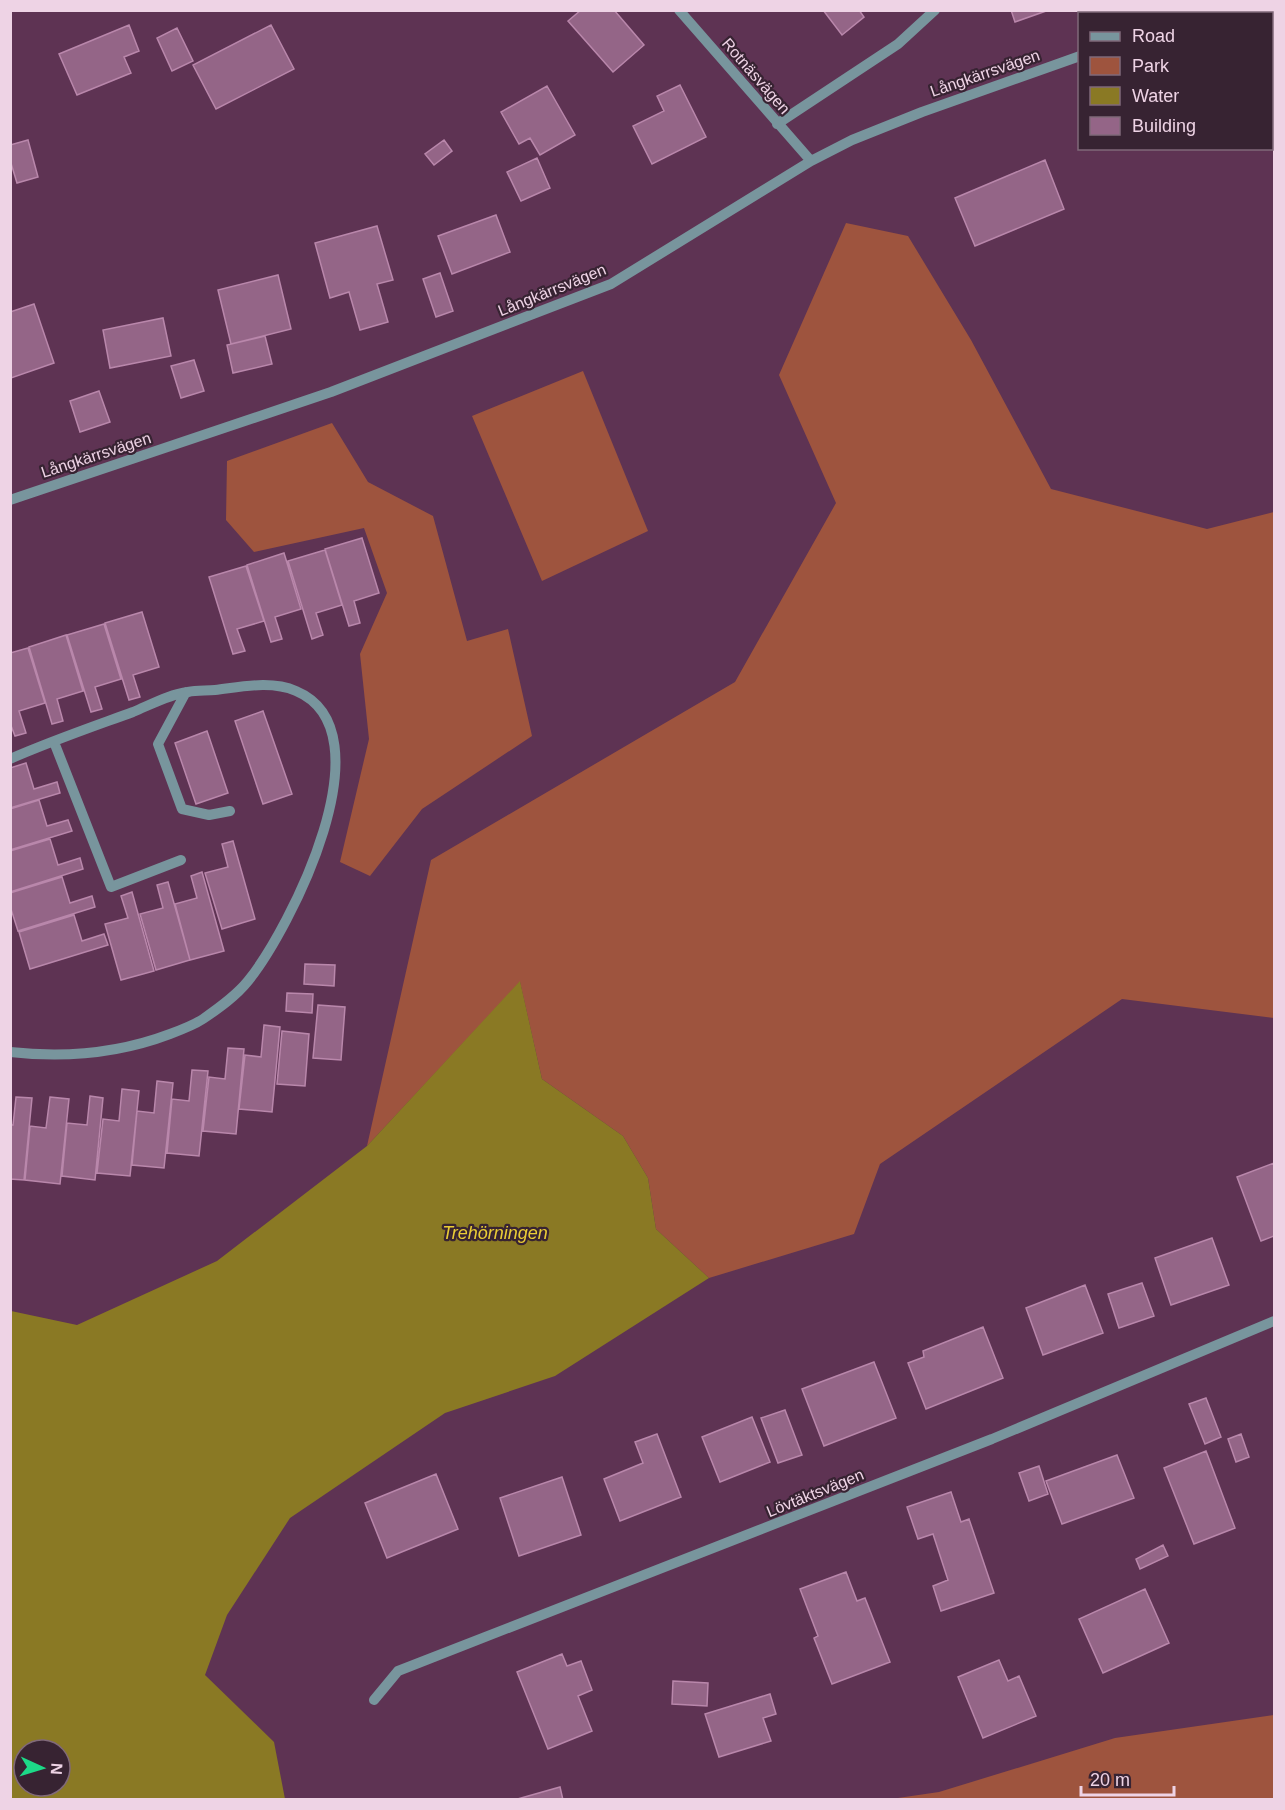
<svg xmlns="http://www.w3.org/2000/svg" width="1285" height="1810" font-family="Arial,sans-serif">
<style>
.green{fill:#9e543e}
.water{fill:#8a7924;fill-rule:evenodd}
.building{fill:#946587;stroke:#b987ab;stroke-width:1.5}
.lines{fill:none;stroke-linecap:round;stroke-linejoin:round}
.minor{stroke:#78959d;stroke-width:10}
.labels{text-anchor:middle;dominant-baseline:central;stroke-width:4.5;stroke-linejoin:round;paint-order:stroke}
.street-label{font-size:16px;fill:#eed3e5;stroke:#372332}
.water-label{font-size:18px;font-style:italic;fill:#eacc36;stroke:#372332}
</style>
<rect width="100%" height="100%" fill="#5e3353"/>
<!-- green -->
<path class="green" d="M 846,223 L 908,236 L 971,340 L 1051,489 L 1207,529 L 1274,512 L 1274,1018 L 1122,999 L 880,1164 L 854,1234 L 709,1278 L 656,1229 L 648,1178 L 623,1136 L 542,1079 L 520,982 L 367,1146 L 431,860 L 735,682 L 836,503 L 779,375 Z
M 583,371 L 648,531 L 542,581 L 472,416 Z
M 332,423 L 368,482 L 433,516 L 467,641 L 508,629 L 532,736 L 422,809 L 370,876 L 340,862 L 369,739 L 360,654 L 387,593 L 364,528 L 254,552 L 226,520 L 227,461 Z
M 1274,1715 L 1274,1799 L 891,1799 L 939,1792 L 1115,1738 Z"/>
<!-- water -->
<path class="water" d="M 520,981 L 542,1079 L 623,1136 L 648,1178 L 656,1229 L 709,1278 L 555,1376 L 445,1413 L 290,1518 L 227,1615 L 205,1675 L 274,1742 L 285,1799 L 11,1799 L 11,1311 L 77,1325 L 217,1261 L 367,1146 ZM 24,1750 L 60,1750 L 60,1786 L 24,1786 Z"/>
<!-- building -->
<path class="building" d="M 581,10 L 614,10 L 644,45 L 613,72 L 568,21 Z
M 823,10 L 859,10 L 864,17 L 842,35 Z
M 1011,10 L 1049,10 L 1015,22 Z
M 129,25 L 139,51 L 124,57 L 131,73 L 77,95 L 59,54 Z
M 271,25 L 294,69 L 216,109 L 193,65 Z
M 177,28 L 193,61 L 172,71 L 157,38 Z
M 680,85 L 706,137 L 652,164 L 633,126 L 664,111 L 657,96 Z
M 547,86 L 575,135 L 540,155 L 530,138 L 519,144 L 501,112 Z
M 28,140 L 38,177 L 17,183 L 10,160 L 10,145 Z
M 444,140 L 452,151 L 434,165 L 425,154 Z
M 537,158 L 550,188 L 521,201 L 507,172 Z
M 1045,160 L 1064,209 L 975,246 L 955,198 Z
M 496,215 L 510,252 L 452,274 L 438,236 Z
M 377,226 L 393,280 L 377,284 L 388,322 L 360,330 L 349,292 L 330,298 L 315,243 Z
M 440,273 L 453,311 L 436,317 L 423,279 Z
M 278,275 L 291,329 L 231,344 L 218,290 Z
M 34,304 L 54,363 L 11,378 L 10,312 Z
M 163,318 L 171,356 L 110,368 L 103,330 Z
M 265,336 L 272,364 L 233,373 L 227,345 Z
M 194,360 L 204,391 L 181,398 L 171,366 Z
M 99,391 L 110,422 L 80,432 L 70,401 Z
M 362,538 L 379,593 L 354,601 L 360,623 L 349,626 L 325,549 Z
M 325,550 L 342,605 L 316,613 L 323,635 L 312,639 L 288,561 Z
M 284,553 L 301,609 L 275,617 L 282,639 L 271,642 L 247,565 Z
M 246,566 L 264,621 L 237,629 L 245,651 L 233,654 L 209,577 Z
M 142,612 L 159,667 L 133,675 L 140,697 L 129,700 L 105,623 Z
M 104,624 L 121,679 L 95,687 L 102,709 L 91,712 L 67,635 Z
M 66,635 L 83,691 L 57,699 L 63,721 L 52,724 L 29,647 Z
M 28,648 L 45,703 L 19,711 L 26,733 L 15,736 L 10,723 L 10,653 Z
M 263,711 L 292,794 L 263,804 L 235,721 Z
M 207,731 L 228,793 L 196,804 L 175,743 Z
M 26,763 L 34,789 L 57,782 L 60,793 L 10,808 L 10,768 Z
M 39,800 L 47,826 L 68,820 L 72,831 L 10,850 L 10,809 Z
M 50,839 L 58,865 L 80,858 L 83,869 L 10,892 L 10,851 Z
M 233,841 L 255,919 L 222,929 L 205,873 L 228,867 L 222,844 Z
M 202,872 L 224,951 L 190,960 L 175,904 L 197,898 L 191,876 Z
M 62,877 L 70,903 L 92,896 L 95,907 L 18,931 L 10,906 L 10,893 Z
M 168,882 L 190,960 L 156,970 L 140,914 L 163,908 L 157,885 Z
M 132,892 L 154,971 L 121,980 L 105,924 L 128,918 L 121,896 Z
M 74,915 L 82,941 L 104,934 L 108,945 L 30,969 L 19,932 Z
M 305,964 L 335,965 L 334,986 L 304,984 Z
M 287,993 L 313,994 L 312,1013 L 286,1011 Z
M 318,1005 L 345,1007 L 341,1060 L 313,1058 Z
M 264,1025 L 280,1027 L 272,1112 L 239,1109 L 245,1055 L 261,1057 Z
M 282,1031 L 309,1034 L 305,1086 L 277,1084 Z
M 228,1048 L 244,1049 L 236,1134 L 203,1131 L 209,1077 L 225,1079 Z
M 192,1070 L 208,1071 L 199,1156 L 167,1153 L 172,1099 L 189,1101 Z
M 157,1081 L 173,1083 L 164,1168 L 132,1165 L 137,1111 L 154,1113 Z
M 122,1089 L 139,1091 L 130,1176 L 97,1173 L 103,1119 L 119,1121 Z
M 90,1096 L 103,1098 L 95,1180 L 62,1176 L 67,1123 L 87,1125 Z
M 16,1097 L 32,1098 L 24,1180 L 10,1179 L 10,1125 L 13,1125 Z
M 50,1097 L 69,1099 L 60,1184 L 25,1180 L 30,1126 L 46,1128 Z
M 1274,1163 L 1274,1236 L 1261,1241 L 1237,1177 Z
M 1212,1238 L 1229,1285 L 1171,1305 L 1155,1258 Z
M 1142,1283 L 1154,1316 L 1119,1328 L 1108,1294 Z
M 1085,1285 L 1103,1333 L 1043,1355 L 1026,1308 Z
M 983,1327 L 1003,1378 L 926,1409 L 908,1363 L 924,1357 L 923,1351 Z
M 874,1362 L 896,1418 L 824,1446 L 802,1389 Z
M 1206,1398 L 1221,1437 L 1205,1444 L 1189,1404 Z
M 785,1410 L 802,1455 L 778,1463 L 761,1418 Z
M 752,1417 L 770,1462 L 720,1482 L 702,1437 Z
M 657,1434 L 681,1497 L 620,1521 L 604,1479 L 643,1463 L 635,1442 Z
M 1241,1434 L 1249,1457 L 1236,1462 L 1228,1439 Z
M 1206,1451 L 1235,1528 L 1194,1544 L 1164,1468 Z
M 1117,1455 L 1134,1498 L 1062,1524 L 1046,1481 Z
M 1039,1466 L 1048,1494 L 1029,1501 L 1019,1473 Z
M 436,1474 L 458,1529 L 387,1558 L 365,1503 Z
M 562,1477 L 581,1535 L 519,1556 L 500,1498 Z
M 951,1492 L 961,1522 L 969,1519 L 994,1593 L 941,1611 L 933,1586 L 948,1580 L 933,1534 L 918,1539 L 907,1507 Z
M 1163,1545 L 1168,1556 L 1140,1569 L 1136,1559 Z
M 846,1572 L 857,1601 L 865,1598 L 890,1662 L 832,1684 L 814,1638 L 818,1636 L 800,1589 Z
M 1145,1589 L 1169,1643 L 1103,1673 L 1079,1619 Z
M 562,1654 L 567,1666 L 581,1661 L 592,1690 L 578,1696 L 592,1731 L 548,1749 L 517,1672 Z
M 999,1660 L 1008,1681 L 1019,1676 L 1036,1716 L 983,1738 L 958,1677 Z
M 673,1681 L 708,1683 L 707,1706 L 672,1704 Z
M 770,1694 L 776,1714 L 763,1718 L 771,1741 L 719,1757 L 705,1714 Z
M 560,1787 L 563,1800 L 514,1800 Z"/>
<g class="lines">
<!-- minor -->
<path class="minor" d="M 679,10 L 811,161
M 1201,14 L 1209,10
M 777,124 L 898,44 L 935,10
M 10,500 L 331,392 L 611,284 L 811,161 L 852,140 L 922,112 L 1080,56
M 186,692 L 158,744 L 182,809 L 209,815 L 230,811
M 54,742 L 111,887 L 181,860
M 10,759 C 51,741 92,727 133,712 C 150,705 170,694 188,692 C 197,690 206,691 215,690 C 241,687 271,680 296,691 C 391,731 290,929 248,981 C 236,996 219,1008 203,1019 C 194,1025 181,1030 170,1034 C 120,1053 64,1058 10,1052
M 374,1700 L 398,1671 L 992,1439 L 1274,1321"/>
</g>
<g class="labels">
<!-- street labels -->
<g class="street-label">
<text transform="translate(985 73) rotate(-19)">Långkärrsvägen</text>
<text transform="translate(756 76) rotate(49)">Rotnäsvägen</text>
<text transform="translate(552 290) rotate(-22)">Långkärrsvägen</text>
<text transform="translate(96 455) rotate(-18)">Långkärrsvägen</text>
<text transform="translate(815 1493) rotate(-22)">Lövtäktsvägen</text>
</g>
<!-- water labels -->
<g class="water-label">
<text x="495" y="1233">Trehörningen</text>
</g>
</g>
<!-- border -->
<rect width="1285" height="1810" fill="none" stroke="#eed3e5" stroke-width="24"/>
<!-- legend -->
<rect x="1078" y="12" width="195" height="138" fill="#372332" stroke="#80697a" stroke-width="1.5"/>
<rect x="1090" y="32" width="30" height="9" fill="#78959d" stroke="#80697a" stroke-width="1.5"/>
<text x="1132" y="42" font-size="18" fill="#eed3e5">Road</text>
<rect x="1090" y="57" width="30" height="18" fill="#9e543e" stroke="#80697a" stroke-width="1.5"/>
<text x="1132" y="72" font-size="18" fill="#eed3e5">Park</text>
<rect x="1090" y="87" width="30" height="18" fill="#8a7924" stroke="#80697a" stroke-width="1.5"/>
<text x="1132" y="102" font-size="18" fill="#eed3e5">Water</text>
<rect x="1090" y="117" width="30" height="18" fill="#946587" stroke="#80697a" stroke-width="1.5"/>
<text x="1132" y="132" font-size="18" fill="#eed3e5">Building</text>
<!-- north arrow -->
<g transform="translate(42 1768) rotate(94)"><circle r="28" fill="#372332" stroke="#80697a" stroke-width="1.5"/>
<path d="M0-4.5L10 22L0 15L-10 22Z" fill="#1dd988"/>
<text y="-9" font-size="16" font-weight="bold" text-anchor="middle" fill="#eed3e5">N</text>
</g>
<!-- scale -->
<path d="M1081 1786v9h93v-9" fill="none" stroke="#eed3e5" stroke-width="3"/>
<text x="1090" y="1786" font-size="18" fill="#eed3e5" stroke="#372332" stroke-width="4.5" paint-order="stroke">20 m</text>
</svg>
